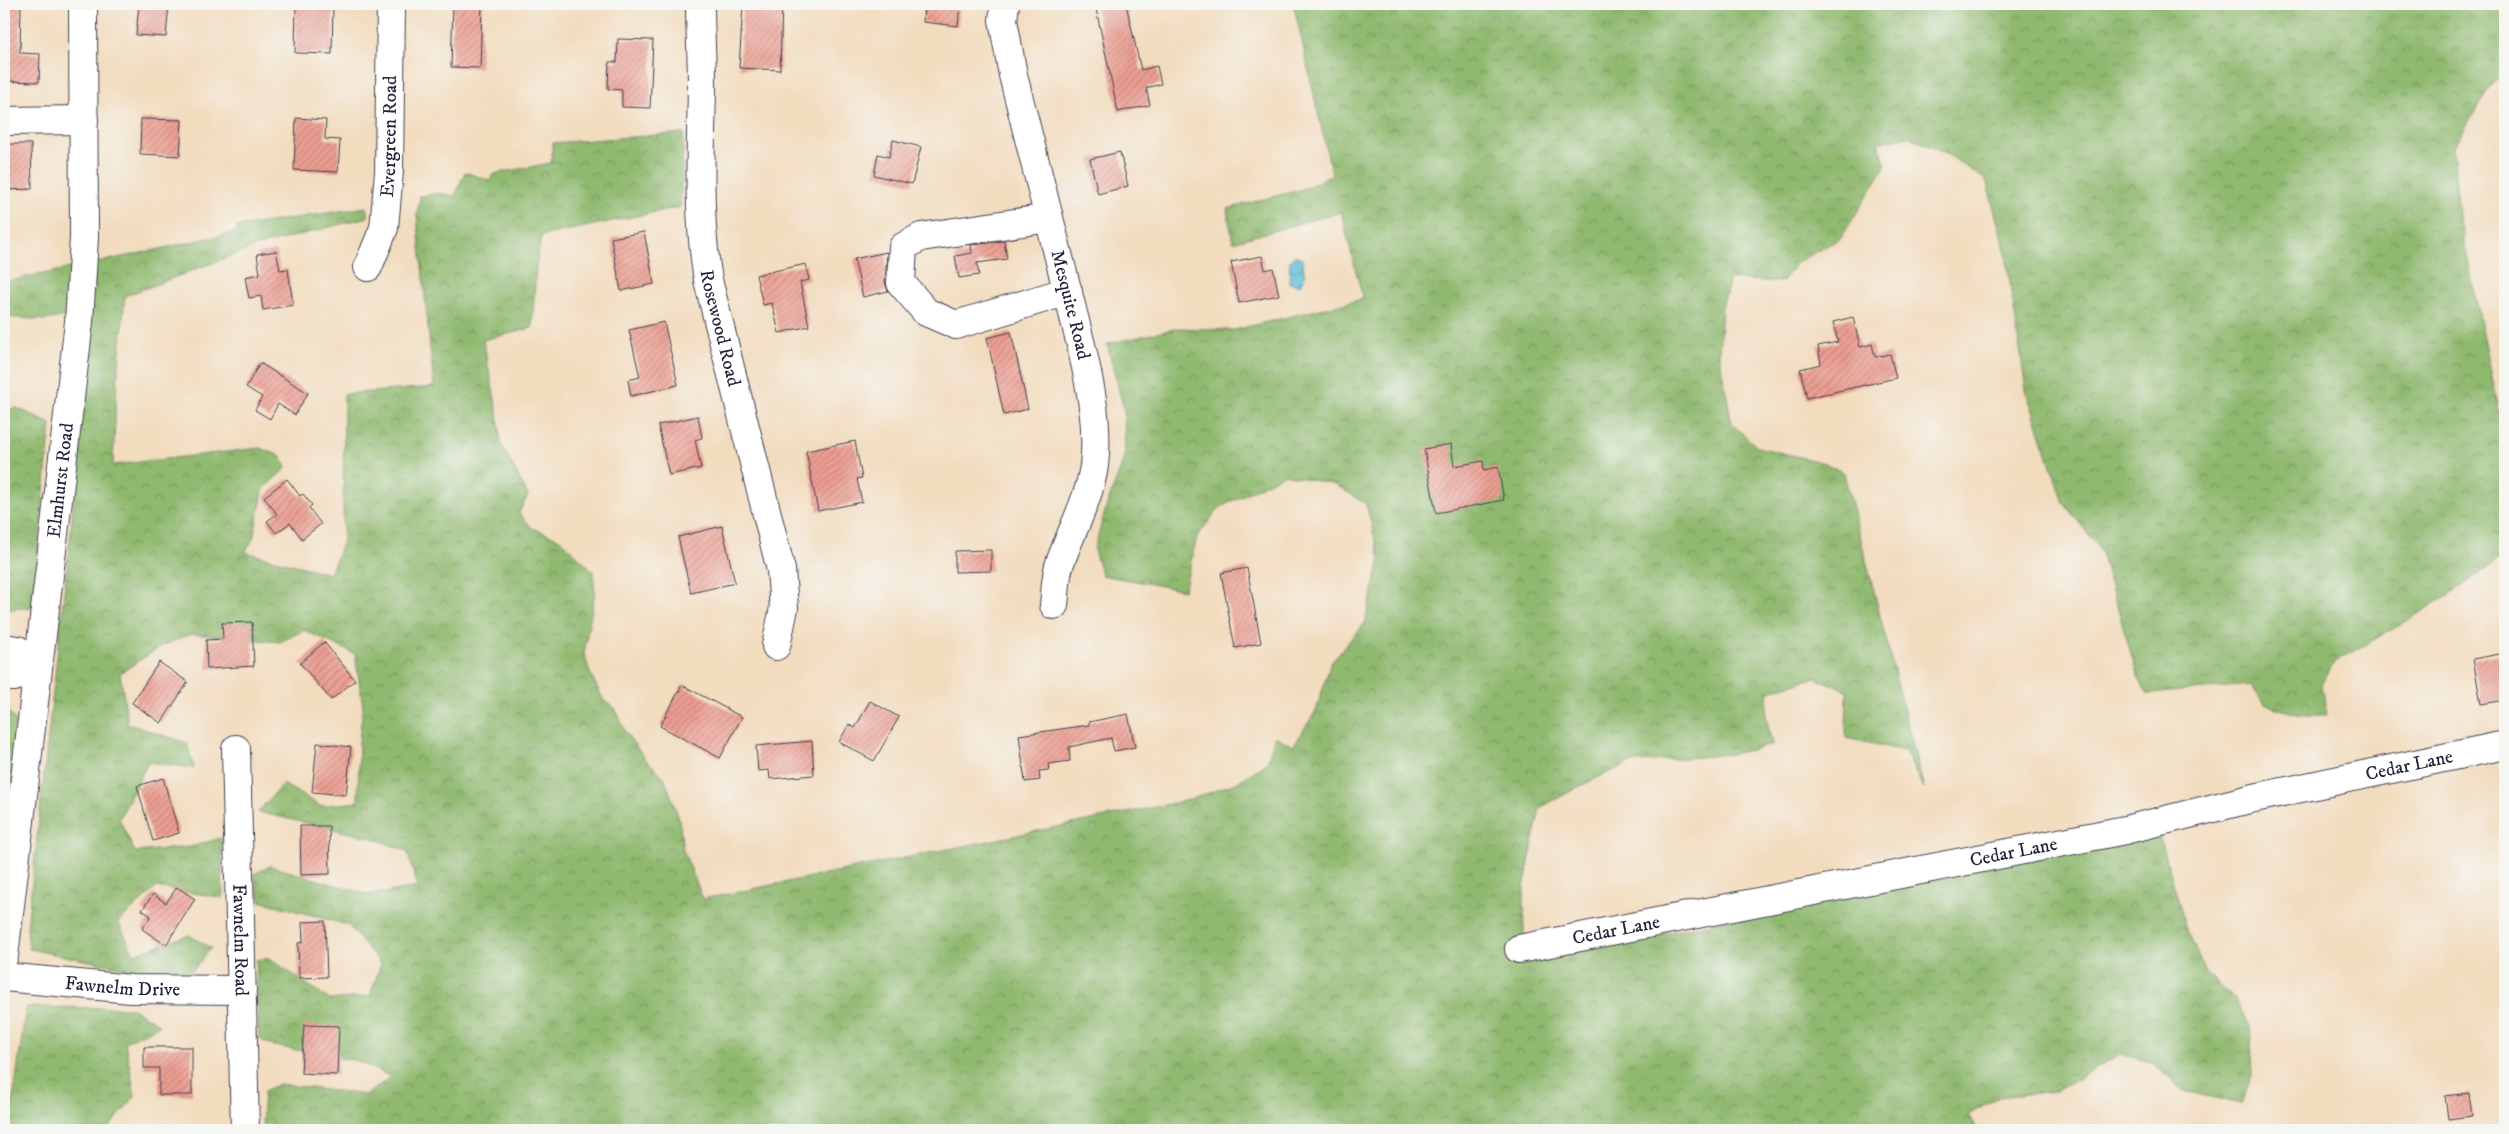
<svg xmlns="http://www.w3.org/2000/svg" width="2509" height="1134" font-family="'IM FELL DW Pica',serif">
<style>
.forest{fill:url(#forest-crowns);stroke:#596e56}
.water{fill:url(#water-waves);stroke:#3e6f8a}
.building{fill:url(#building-hatch)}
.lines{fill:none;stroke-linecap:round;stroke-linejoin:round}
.minor-casing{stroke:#413e4f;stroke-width:30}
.minor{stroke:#fff;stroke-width:28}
.labels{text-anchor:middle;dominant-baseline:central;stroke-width:4;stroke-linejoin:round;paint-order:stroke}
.street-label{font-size:19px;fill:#22223b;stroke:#f6f6f2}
</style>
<defs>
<pattern id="forest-crowns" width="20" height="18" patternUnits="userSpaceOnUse" patternTransform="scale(1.25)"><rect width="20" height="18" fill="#90b970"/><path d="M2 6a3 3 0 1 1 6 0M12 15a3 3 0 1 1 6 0" fill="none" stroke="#75965d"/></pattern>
<pattern id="water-waves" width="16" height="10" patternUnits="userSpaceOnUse" patternTransform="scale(1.25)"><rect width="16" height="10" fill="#5bbcd9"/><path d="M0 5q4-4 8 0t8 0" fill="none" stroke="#4b98b1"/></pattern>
<pattern id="building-hatch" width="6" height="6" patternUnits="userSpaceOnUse" patternTransform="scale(1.25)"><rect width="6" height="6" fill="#ed9f92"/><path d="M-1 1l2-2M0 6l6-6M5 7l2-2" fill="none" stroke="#c08178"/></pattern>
</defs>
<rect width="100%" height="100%" fill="#f6f6f2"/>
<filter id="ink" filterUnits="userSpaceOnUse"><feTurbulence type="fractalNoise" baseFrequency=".02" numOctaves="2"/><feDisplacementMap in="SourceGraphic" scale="10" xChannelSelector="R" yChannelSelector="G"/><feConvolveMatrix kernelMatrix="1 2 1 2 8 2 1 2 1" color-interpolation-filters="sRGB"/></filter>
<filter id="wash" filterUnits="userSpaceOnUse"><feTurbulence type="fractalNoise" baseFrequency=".0096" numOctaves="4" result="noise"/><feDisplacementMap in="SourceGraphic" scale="20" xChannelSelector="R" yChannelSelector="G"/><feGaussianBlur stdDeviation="1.12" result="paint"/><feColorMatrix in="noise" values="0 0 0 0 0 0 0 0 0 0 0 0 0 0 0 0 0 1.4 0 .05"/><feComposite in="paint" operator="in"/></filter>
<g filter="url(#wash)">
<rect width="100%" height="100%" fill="#f2dcbe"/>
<!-- forest -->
<path class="forest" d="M 1303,4 L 2505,4 L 2505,72 L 2491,85 L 2453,148 L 2459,217 L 2505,439 L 2505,554 L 2465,584 L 2414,617 L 2334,662 L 2321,685 L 2327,715 L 2300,715 L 2264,704 L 2251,685 L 2148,694 L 2138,677 L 2100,549 L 2063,502 L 2026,390 L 2005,249 L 1986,180 L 1950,156 L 1908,136 L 1878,143 L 1886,165 L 1841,238 L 1796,263 L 1783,282 L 1730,279 L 1722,307 L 1719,355 L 1732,424 L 1757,447 L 1825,463 L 1844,473 L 1924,789 L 1905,751 L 1846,738 L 1847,690 L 1814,678 L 1769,691 L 1766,715 L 1772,745 L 1732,754 L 1629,763 L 1580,786 L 1540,808 L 1524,888 L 1524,940 L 1546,958 L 2158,829 L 2186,928 L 2205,971 L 2233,997 L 2250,1026 L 2253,1073 L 2241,1104 L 2184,1091 L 2151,1062 L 2120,1054 L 2056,1091 L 1999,1097 L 1968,1115 L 1977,1130 L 312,1130 L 262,1124 L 264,1091 L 279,1084 L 366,1095 L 391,1077 L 358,1061 L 274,1046 L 259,1039 L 256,960 L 269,958 L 330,1000 L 370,996 L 381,964 L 348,925 L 260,901 L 254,874 L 270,866 L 370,895 L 418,887 L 407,851 L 372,838 L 258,812 L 283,784 L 320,806 L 358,802 L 359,742 L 363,706 L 355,654 L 304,630 L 280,642 L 191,634 L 162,646 L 120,673 L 128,724 L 187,743 L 194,768 L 148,762 L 119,819 L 135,852 L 190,847 L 221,838 L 223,898 L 157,887 L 118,922 L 134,954 L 189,935 L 211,948 L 185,980 L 29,949 L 27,928 L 71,529 L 95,263 L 237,232 L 237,227 L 366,207 L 368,217 L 257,246 L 125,296 L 116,397 L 113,465 L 260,448 L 281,456 L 286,468 L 264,488 L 253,539 L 245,552 L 330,574 L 343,542 L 344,394 L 434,387 L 417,216 L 420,196 L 439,193 L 455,196 L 465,172 L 490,181 L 493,174 L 551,163 L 553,143 L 684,133 L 680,207 L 541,236 L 536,267 L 532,328 L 483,340 L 498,414 L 501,444 L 528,495 L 519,513 L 532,528 L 560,539 L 593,571 L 595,592 L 584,653 L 590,673 L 604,701 L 615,708 L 626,733 L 646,760 L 664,777 L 679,818 L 683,850 L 703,899 L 1189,800 L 1236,783 L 1267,763 L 1275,736 L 1293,746 L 1316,711 L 1331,662 L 1365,623 L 1380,559 L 1366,504 L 1336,485 L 1284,474 L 1219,508 L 1197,537 L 1184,590 L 1102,575 L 1094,550 L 1105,511 L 1125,456 L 1124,410 L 1107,344 L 1179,328 L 1234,330 L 1363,299 L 1341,212 L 1233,242 L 1227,209 L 1306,188 L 1332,175 L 1294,6 Z
M 71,268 L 66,316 L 46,320 L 4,317 L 4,282 Z
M 17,408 L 51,424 L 32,607 L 4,610 L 4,411 Z
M 4,706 L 14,719 L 19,731 L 4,877 Z
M 26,1007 L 131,1008 L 160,1025 L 125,1042 L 135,1096 L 107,1130 L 9,1130 Z"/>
<!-- water -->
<path class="water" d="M 1296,255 L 1302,259 L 1305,276 L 1300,285 L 1289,283 L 1290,260 Z"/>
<g id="blocks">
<!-- building -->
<path class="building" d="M 4,4 L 21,4 L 20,53 L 40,54 L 39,82 L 4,81 Z
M 139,4 L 169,4 L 166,37 L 136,35 Z
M 296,4 L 333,4 L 332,54 L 295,53 Z
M 453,4 L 482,4 L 480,68 L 451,67 Z
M 743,4 L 782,4 L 780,70 L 739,68 Z
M 924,4 L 960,4 L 958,26 L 923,22 Z
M 1095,4 L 1126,4 L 1141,70 L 1157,66 L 1161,84 L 1146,88 L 1150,105 L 1118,112 Z
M 618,39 L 653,40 L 650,108 L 622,107 L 622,90 L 608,89 L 609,62 L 617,62 Z
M 296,118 L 326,120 L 325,139 L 340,140 L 338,172 L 294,170 Z
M 141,119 L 182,120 L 180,156 L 140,154 Z
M 893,140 L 921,147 L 912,184 L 874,175 L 878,154 L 889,157 Z
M 4,144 L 31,144 L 32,189 L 4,190 Z
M 1120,152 L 1128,186 L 1098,194 L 1090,159 Z
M 644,232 L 654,284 L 621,291 L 611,238 Z
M 1004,241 L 1007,259 L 977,263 L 979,275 L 959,278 L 955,256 L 972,253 L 971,245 Z
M 276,251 L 280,270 L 288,269 L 293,305 L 263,310 L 261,296 L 249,298 L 245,277 L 260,274 L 257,254 Z
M 887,252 L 885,282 L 888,291 L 863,297 L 854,259 Z
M 1262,256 L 1265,270 L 1273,268 L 1279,295 L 1239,303 L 1231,262 Z
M 806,264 L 809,280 L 800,282 L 809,326 L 779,333 L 772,303 L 763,305 L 756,275 Z
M 1853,317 L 1860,347 L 1872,344 L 1875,357 L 1890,354 L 1896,378 L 1807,398 L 1800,369 L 1821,364 L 1818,346 L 1838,342 L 1833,322 Z
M 664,322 L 678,385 L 631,396 L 628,380 L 640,377 L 629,330 Z
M 1011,332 L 1028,409 L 1004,415 L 987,338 Z
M 260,363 L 308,393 L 295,415 L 278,404 L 270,419 L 255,410 L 262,397 L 246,387 Z
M 698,416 L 702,438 L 695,440 L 701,468 L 669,475 L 658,425 Z
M 855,441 L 862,478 L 857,479 L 862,502 L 818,511 L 806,451 Z
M 1451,444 L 1454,466 L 1483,461 L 1484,470 L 1498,467 L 1504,500 L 1436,513 L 1424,449 Z
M 287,479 L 300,496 L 303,494 L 312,505 L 309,508 L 321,524 L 302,539 L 290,523 L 276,533 L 267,521 L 277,514 L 264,497 Z
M 722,526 L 735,583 L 691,593 L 678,537 Z
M 991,550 L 991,571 L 955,572 L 955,551 Z
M 1247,568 L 1261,643 L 1235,648 L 1221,573 Z
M 252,622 L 254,666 L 207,669 L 206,640 L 223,639 L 222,623 Z
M 324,642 L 355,680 L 331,700 L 300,663 Z
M 2505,653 L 2505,700 L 2481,704 L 2473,659 Z
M 159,662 L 188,682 L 161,723 L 132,703 Z
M 682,685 L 742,717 L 720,758 L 660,726 Z
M 870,701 L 899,717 L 874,761 L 839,742 L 849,724 L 855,728 Z
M 1128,714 L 1135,747 L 1114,751 L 1111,738 L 1069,747 L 1070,761 L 1048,764 L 1049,770 L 1039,771 L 1040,780 L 1025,782 L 1019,735 L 1089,725 L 1089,722 Z
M 812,741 L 814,775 L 770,779 L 769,770 L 758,771 L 756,746 Z
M 317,743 L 351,747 L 346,795 L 312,792 Z
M 163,778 L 179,833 L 153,841 L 137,786 Z
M 300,826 L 329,826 L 330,874 L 301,875 Z
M 177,887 L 195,899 L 166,945 L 142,929 L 151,916 L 142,910 L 153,894 L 166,903 Z
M 325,921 L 327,977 L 299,978 L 298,943 L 303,942 L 302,922 Z
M 304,1025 L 339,1026 L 337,1075 L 301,1073 Z
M 144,1047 L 192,1047 L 192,1095 L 159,1095 L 159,1068 L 144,1068 Z
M 2469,1093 L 2472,1116 L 2448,1119 L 2445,1096 Z"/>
</g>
</g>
<g filter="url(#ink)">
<use href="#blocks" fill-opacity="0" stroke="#413e4f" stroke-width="1"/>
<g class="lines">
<!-- minor casing -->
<g class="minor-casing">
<g id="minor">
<path id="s1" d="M 700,4 C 700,31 702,58 702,85 C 701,151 697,215 708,280 L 781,570 L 784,608 L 776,646"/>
<path id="s2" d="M 1005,4 L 1003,20 L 1013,75 L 1081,345 C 1090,384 1099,425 1094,466 C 1089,500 1071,531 1060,563 C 1055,576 1056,591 1054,605"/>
<path d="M 4,121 L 84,120"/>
<path d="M 1049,218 L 921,237 L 903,247 L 901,283 L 926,312 L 956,325 L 1068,291"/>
<path id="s3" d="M 368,267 L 384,228 L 389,172 L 391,4"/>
<path d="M 4,648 L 18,650 L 38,666 L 14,677 L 4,676"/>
<path id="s4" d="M 236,749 L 245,1130"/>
<path id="s5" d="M 1519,949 L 2125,830 L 2254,798 L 2505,745"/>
<path id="s6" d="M 4,956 L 79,322 L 84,238 L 83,4"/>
<path id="s7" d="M 4,977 L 131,989 L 242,990"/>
</g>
</g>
<!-- minor -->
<use href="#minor" class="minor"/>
</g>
</g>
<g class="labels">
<!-- street labels -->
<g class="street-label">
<text stroke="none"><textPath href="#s3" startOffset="134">Evergreen Road</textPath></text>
<text stroke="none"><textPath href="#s2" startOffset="309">Mesquite Road</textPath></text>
<text stroke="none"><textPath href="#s1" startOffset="326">Rosewood Road</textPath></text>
<text stroke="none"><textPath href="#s6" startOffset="479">Elmhurst Road</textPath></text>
<text stroke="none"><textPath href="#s5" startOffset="909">Cedar Lane</textPath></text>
<text stroke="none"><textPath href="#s5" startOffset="504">Cedar Lane</textPath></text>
<text stroke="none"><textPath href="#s5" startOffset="99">Cedar Lane</textPath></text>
<text stroke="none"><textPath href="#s4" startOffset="191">Fawnelm Road</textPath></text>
<text stroke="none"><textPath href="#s7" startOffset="119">Fawnelm Drive</textPath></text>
</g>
</g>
<!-- margin -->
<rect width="2509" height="1134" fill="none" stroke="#f6f6f2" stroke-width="20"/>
</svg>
